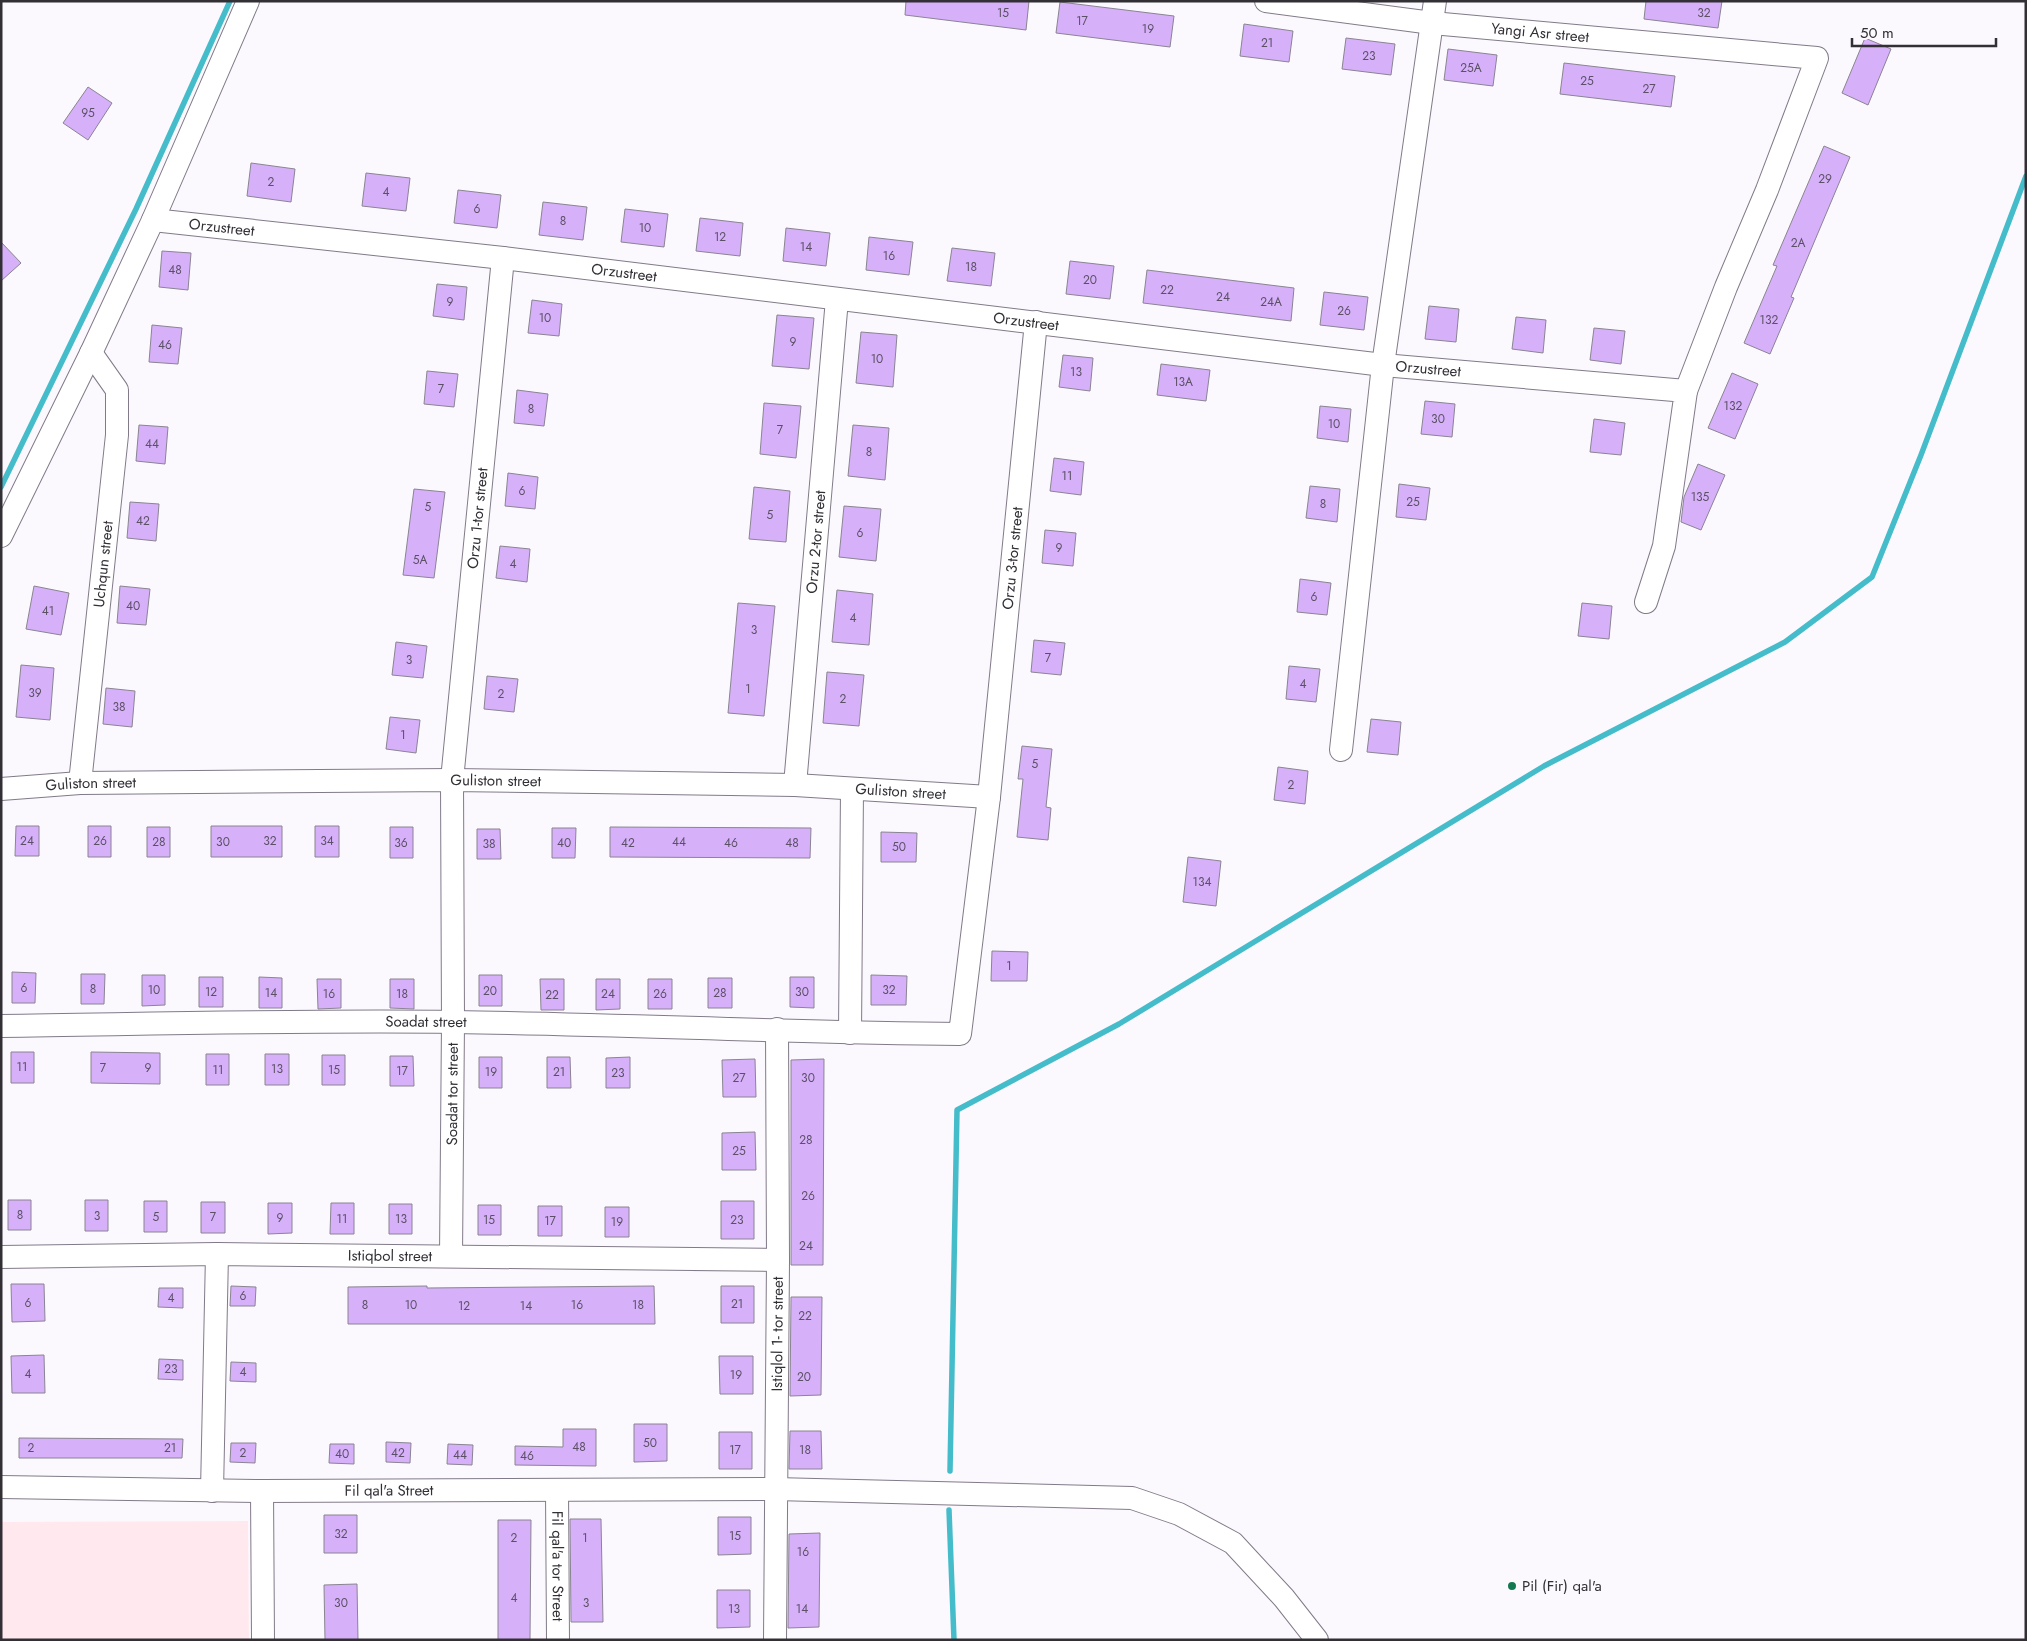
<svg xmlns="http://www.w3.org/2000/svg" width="2027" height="1641" font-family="Jost,sans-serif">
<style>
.education{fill:#ffe9ee}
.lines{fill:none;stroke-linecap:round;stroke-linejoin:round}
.stream{stroke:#44bcca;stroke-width:5.5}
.building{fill:#d6b1f9;stroke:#8a8492}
.minor-casing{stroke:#817a88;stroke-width:24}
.minor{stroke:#fff;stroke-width:22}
.poi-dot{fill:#117850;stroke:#fbf8fe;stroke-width:2}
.labels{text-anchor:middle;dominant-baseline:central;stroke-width:4.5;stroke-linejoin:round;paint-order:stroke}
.number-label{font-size:12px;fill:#5b5066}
.street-label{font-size:15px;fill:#322f35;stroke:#fbf8fe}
.poi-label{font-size:15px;fill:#322f35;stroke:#fbf8fe;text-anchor:start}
</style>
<rect width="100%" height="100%" fill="#fbf8fe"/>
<!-- education -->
<path class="education" d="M 248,1521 L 249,1640 L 1,1640 L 1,1522 Z"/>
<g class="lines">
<!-- stream -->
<path class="stream" d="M 1,487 L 136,209 L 230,1
M 950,1471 L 957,1110 L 1119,1024 L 1544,766 L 1785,642 L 1872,577 L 1921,455 L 2026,176
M 949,1510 L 954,1640"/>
</g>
<!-- building -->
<path class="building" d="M 906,1 L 1029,1 L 1026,30 L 905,15 Z
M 1646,1 L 1722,1 L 1718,28 L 1644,19 Z
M 1060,2 L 1174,16 L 1170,47 L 1056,33 Z
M 1244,24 L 1293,31 L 1289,62 L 1240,56 Z
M 1346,38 L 1395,44 L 1391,75 L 1342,69 Z
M 1865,38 L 1891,49 L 1868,105 L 1842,93 Z
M 1448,49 L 1497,55 L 1493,86 L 1444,80 Z
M 1564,63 L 1675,76 L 1671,107 L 1560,94 Z
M 88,87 L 112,103 L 88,140 L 63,123 Z
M 1824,146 L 1850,157 L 1791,297 L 1794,298 L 1770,354 L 1744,343 L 1777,266 L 1773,265 Z
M 251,163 L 295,169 L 291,202 L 247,196 Z
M 366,173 L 410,178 L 406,211 L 362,206 Z
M 458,190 L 501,195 L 497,228 L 454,223 Z
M 543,202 L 587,207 L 583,240 L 539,235 Z
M 625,209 L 668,214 L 664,247 L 621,242 Z
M 700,218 L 743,223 L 740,256 L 696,251 Z
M 786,228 L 830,233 L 826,266 L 783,261 Z
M 869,237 L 913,242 L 909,275 L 866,270 Z
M 1,242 L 21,263 L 1,281 Z
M 952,248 L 995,253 L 991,286 L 947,281 Z
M 162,251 L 191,253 L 188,290 L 159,287 Z
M 1070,261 L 1114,266 L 1110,299 L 1066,294 Z
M 1147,270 L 1294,288 L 1291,321 L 1143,303 Z
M 437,284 L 467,287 L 464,320 L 433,316 Z
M 1324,292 L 1368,297 L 1364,330 L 1320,325 Z
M 532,300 L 562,304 L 559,336 L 528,333 Z
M 1429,306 L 1459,309 L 1456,342 L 1425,339 Z
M 777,315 L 814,318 L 809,369 L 772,366 Z
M 1516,317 L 1546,320 L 1543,353 L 1512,349 Z
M 152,325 L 182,328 L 178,364 L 149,362 Z
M 1594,328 L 1625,331 L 1621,364 L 1590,360 Z
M 861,332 L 897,335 L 893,387 L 856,383 Z
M 1063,355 L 1093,358 L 1090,391 L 1059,387 Z
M 1161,364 L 1210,370 L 1206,401 L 1157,395 Z
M 427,371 L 458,374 L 454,407 L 424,404 Z
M 1732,373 L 1758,384 L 1735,439 L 1708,428 Z
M 517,390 L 548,394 L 544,426 L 514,423 Z
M 1425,401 L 1455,404 L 1452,437 L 1421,434 Z
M 764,403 L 801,406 L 796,458 L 760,454 Z
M 1320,406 L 1351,409 L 1348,442 L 1317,438 Z
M 1594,419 L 1625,423 L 1621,455 L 1590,452 Z
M 139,425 L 168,427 L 165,464 L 136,461 Z
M 853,425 L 889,428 L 885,480 L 848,476 Z
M 1054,458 L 1084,462 L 1081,495 L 1050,491 Z
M 1698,464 L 1725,475 L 1701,530 L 1681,522 L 1684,497 Z
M 508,473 L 538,477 L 535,509 L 505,506 Z
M 1399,484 L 1430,488 L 1426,520 L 1396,517 Z
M 1310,486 L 1340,489 L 1337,522 L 1306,518 Z
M 754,487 L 790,491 L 786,542 L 749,539 Z
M 414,489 L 445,492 L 434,578 L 403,575 Z
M 130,502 L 159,504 L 156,541 L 127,538 Z
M 844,506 L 881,509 L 876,561 L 839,557 Z
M 1045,530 L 1076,533 L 1073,566 L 1042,563 Z
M 500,546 L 530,549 L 527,582 L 496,578 Z
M 1300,579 L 1331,583 L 1327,615 L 1297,612 Z
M 34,586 L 69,593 L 61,635 L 26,629 Z
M 120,586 L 150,589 L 146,625 L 117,623 Z
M 837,590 L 873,594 L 869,645 L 832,642 Z
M 738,603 L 775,606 L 764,716 L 728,713 Z
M 1582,603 L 1612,606 L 1609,639 L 1578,636 Z
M 1034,640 L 1065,643 L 1061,675 L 1031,672 Z
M 396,642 L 427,646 L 423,678 L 392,675 Z
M 21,665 L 54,668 L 50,720 L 16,717 Z
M 1289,666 L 1320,669 L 1316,702 L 1286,699 Z
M 827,672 L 864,675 L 859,726 L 823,723 Z
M 487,676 L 518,679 L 514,712 L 484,709 Z
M 106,688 L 135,691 L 132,727 L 103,724 Z
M 390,717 L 420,720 L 416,753 L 386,749 Z
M 1371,719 L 1401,722 L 1398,755 L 1367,752 Z
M 1022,746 L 1052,749 L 1046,807 L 1051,808 L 1048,840 L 1017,837 L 1023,779 L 1018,779 Z
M 1278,767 L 1308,771 L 1305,804 L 1274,800 Z
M 16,826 L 39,826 L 39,856 L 15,856 Z
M 88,826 L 111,826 L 111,857 L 88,857 Z
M 211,826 L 282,826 L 282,857 L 211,857 Z
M 315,826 L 339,826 L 339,857 L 315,857 Z
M 147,827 L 170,827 L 170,857 L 147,857 Z
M 390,827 L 413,827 L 413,858 L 390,858 Z
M 610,827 L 811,828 L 810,858 L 610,857 Z
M 552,828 L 576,828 L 575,858 L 552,858 Z
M 477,829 L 500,829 L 501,859 L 477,859 Z
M 881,832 L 917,833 L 916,862 L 881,862 Z
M 1188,857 L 1221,861 L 1216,906 L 1183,902 Z
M 992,951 L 1028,952 L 1027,981 L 991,981 Z
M 12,972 L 36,973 L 35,1003 L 12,1003 Z
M 81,974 L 105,974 L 104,1004 L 81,1004 Z
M 142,975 L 165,975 L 165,1005 L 142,1006 Z
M 479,975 L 502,975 L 502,1006 L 479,1006 Z
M 871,975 L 907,976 L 906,1005 L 871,1005 Z
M 199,977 L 223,977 L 223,1007 L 199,1007 Z
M 259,977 L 282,978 L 282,1008 L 259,1008 Z
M 790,977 L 814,977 L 814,1008 L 790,1007 Z
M 708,978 L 732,978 L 732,1008 L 708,1008 Z
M 317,979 L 341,979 L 341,1008 L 318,1009 Z
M 390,979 L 414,979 L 414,1009 L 390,1008 Z
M 540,979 L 564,979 L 564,1010 L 541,1010 Z
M 596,979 L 620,979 L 620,1009 L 596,1010 Z
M 648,979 L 672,979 L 672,1009 L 648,1009 Z
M 11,1052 L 34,1052 L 34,1083 L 11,1083 Z
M 91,1052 L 160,1053 L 160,1084 L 91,1083 Z
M 206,1054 L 229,1054 L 229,1085 L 206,1085 Z
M 265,1054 L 289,1054 L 289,1085 L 265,1085 Z
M 322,1055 L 345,1055 L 345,1085 L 322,1085 Z
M 390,1056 L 413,1056 L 414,1086 L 390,1086 Z
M 479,1057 L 502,1057 L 502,1088 L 479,1088 Z
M 547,1057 L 570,1057 L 571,1088 L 547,1088 Z
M 630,1057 L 630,1088 L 606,1088 L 606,1058 Z
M 755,1059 L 756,1097 L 723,1097 L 722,1060 Z
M 824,1059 L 823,1265 L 791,1265 L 791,1060 Z
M 755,1132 L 756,1170 L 722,1170 L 722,1133 Z
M 8,1200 L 31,1200 L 31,1230 L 8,1230 Z
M 85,1200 L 108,1200 L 108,1231 L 85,1231 Z
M 144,1201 L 167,1201 L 167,1232 L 144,1232 Z
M 721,1201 L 754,1201 L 754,1239 L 721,1239 Z
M 201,1202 L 225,1202 L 225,1233 L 201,1233 Z
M 268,1203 L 292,1203 L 292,1233 L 268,1234 Z
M 331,1203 L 354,1203 L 354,1234 L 330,1234 Z
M 389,1204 L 412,1204 L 412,1234 L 389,1234 Z
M 478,1205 L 501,1205 L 501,1235 L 478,1235 Z
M 538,1206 L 562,1206 L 562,1236 L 538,1236 Z
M 605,1207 L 629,1207 L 629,1237 L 605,1237 Z
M 11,1284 L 44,1284 L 45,1321 L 12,1322 Z
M 231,1286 L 256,1287 L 255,1306 L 230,1306 Z
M 427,1286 L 427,1288 L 654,1286 L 655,1324 L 348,1324 L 348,1287 Z
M 721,1286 L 754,1286 L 754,1323 L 721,1323 Z
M 159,1288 L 183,1288 L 183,1308 L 158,1307 Z
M 791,1297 L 822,1297 L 821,1395 L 790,1396 Z
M 44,1355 L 45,1393 L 12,1393 L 11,1356 Z
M 719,1356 L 753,1356 L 753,1394 L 720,1394 Z
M 159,1359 L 183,1360 L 183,1380 L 158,1379 Z
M 231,1362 L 256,1363 L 256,1382 L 230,1381 Z
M 634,1424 L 667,1424 L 667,1461 L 634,1462 Z
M 563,1429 L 596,1429 L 596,1466 L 515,1465 L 515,1446 L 563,1447 Z
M 790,1431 L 821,1431 L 822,1469 L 789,1469 Z
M 719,1432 L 752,1432 L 752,1469 L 719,1469 Z
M 19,1438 L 183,1439 L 182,1458 L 19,1458 Z
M 386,1442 L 411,1443 L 410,1463 L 386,1462 Z
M 231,1443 L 256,1443 L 255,1463 L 230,1462 Z
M 330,1444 L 354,1444 L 354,1464 L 329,1463 Z
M 448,1444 L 473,1445 L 472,1465 L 447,1464 Z
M 324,1515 L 357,1515 L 357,1553 L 324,1553 Z
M 718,1517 L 751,1517 L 751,1554 L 718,1555 Z
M 570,1519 L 601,1519 L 603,1622 L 571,1622 Z
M 498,1520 L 531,1520 L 530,1640 L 498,1640 Z
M 820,1533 L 819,1627 L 788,1628 L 789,1534 Z
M 357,1584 L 358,1640 L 325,1640 L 324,1585 Z
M 717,1590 L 750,1590 L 750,1627 L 717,1628 Z"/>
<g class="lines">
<!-- minor casing -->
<g class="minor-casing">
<g id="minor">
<path id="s1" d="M 1266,1 L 1432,23 L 1817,58 L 1767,190 L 1726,287 L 1686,391"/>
<path id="s2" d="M 153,220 L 503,258 L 1383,365 L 1686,391 L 1664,546 L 1646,602"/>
<path d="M 1,536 L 91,353 L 153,220 L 248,1"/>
<path d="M 1341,750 L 1383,365 L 1435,1"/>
<path id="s3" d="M 80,783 L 117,435 L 117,390 L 91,353"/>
<path id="s4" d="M 795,785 L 837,299"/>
<path id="s5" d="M 1,789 L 80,783 L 452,780 L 795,785 L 989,797"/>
<path id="s6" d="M 1,1026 C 152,1024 303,1020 454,1022 C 623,1024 791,1033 960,1034 L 989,797 L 1036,322"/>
<path d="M 850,1033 L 852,789"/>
<path id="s7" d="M 451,1256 L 453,1022 L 452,780 L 503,258"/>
<path id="s8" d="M 1,1257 L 217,1254 L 778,1260"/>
<path id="s9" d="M 1,1487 L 262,1491 L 775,1489 L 1132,1498 L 1179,1514 L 1233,1543 L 1284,1598 L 1317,1640"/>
<path d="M 212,1491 L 217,1254"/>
<path d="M 262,1491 L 263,1640"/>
<path id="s10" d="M 557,1491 L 558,1640"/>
<path id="s11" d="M 775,1640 L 778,1260 L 777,1029"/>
</g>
</g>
<!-- minor -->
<use href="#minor" class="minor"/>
</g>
<!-- markers -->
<circle class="poi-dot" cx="1512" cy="1586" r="5"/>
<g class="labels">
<!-- number labels -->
<g class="number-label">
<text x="1003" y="13">15</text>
<text x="1704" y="13">32</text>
<text x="1082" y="21">17</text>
<text x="1148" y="29">19</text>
<text x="1267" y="43">21</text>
<text x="1369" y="56">23</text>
<text x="1471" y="68">25A</text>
<text x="1587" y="81">25</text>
<text x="1649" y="89">27</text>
<text x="88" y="113">95</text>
<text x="1825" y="179">29</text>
<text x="271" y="182">2</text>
<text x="386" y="192">4</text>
<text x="477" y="209">6</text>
<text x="563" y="221">8</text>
<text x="645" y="228">10</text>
<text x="720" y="237">12</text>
<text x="1798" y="243">2A</text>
<text x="806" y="247">14</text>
<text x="889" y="256">16</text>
<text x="971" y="267">18</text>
<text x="175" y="270">48</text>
<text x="1090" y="280">20</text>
<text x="1167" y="290">22</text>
<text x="1223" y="297">24</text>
<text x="450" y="302">9</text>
<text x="1271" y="302">24A</text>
<text x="1344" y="311">26</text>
<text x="545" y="318">10</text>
<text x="1769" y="320">132</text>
<text x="793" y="342">9</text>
<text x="165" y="345">46</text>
<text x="877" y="359">10</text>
<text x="1076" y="372">13</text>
<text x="1183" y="382">13A</text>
<text x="441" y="389">7</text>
<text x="1733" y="406">132</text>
<text x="531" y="409">8</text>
<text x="1438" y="419">30</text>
<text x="1334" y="424">10</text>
<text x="780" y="430">7</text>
<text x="152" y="444">44</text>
<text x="869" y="452">8</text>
<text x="1067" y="476">11</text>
<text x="522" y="491">6</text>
<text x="1700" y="497">135</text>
<text x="1413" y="502">25</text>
<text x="1323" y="504">8</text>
<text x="428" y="507">5</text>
<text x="770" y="515">5</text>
<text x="143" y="521">42</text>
<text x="860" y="533">6</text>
<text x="1059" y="548">9</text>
<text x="420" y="560">5A</text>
<text x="513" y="564">4</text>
<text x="1314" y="597">6</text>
<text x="133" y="606">40</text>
<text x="48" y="611">41</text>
<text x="853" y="618">4</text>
<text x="754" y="630">3</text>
<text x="1048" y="658">7</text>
<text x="409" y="660">3</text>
<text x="1303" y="684">4</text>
<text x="748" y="689">1</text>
<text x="35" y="693">39</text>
<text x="501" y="694">2</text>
<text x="843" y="699">2</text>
<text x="119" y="707">38</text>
<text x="403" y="735">1</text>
<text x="1035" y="764">5</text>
<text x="1291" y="785">2</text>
<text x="27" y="841">24</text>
<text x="100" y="841">26</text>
<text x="270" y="841">32</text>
<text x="327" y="841">34</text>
<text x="159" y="842">28</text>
<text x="223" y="842">30</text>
<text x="679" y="842">44</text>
<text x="401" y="843">36</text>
<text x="564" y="843">40</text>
<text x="628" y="843">42</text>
<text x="731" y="843">46</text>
<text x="792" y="843">48</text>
<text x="489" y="844">38</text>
<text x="899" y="847">50</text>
<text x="1202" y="882">134</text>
<text x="1009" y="966">1</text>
<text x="24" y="988">6</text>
<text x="93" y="989">8</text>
<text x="154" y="990">10</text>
<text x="889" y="990">32</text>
<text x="490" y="991">20</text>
<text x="211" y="992">12</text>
<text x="802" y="992">30</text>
<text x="271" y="993">14</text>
<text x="720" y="993">28</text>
<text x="329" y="994">16</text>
<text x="402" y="994">18</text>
<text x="608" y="994">24</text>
<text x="660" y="994">26</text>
<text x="552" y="995">22</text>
<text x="22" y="1067">11</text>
<text x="103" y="1068">7</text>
<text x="148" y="1068">9</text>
<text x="277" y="1069">13</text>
<text x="218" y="1070">11</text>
<text x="334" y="1070">15</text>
<text x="402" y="1071">17</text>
<text x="491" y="1072">19</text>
<text x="559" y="1072">21</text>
<text x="618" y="1073">23</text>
<text x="739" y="1078">27</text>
<text x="808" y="1078">30</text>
<text x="806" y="1140">28</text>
<text x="739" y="1151">25</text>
<text x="808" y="1196">26</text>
<text x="20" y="1215">8</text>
<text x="97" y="1216">3</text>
<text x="156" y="1217">5</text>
<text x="213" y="1217">7</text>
<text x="280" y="1218">9</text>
<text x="342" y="1219">11</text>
<text x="401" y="1219">13</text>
<text x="489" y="1220">15</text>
<text x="737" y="1220">23</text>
<text x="550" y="1221">17</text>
<text x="617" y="1222">19</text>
<text x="806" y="1246">24</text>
<text x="243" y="1296">6</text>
<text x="171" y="1298">4</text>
<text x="28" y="1303">6</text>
<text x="737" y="1304">21</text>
<text x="365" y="1305">8</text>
<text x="411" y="1305">10</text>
<text x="577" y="1305">16</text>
<text x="638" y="1305">18</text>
<text x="464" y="1306">12</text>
<text x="526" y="1306">14</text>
<text x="805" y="1316">22</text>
<text x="171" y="1369">23</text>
<text x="243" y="1372">4</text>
<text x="28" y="1374">4</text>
<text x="736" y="1375">19</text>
<text x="804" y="1377">20</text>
<text x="650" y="1443">50</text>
<text x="579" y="1447">48</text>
<text x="31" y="1448">2</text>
<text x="170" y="1448">21</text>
<text x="735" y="1450">17</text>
<text x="805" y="1450">18</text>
<text x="243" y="1453">2</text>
<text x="398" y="1453">42</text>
<text x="342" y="1454">40</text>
<text x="460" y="1455">44</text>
<text x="527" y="1456">46</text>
<text x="341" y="1534">32</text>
<text x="735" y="1536">15</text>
<text x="514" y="1538">2</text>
<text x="585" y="1538">1</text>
<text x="803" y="1552">16</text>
<text x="514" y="1598">4</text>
<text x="341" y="1603">30</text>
<text x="586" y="1603">3</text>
<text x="734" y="1609">13</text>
<text x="802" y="1609">14</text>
</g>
<!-- street labels -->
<g class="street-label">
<text stroke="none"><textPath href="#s1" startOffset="276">Yangi Asr street</textPath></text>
<text stroke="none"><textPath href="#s2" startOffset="69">Orzustreet</textPath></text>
<text stroke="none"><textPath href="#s2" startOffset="474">Orzustreet</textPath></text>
<text stroke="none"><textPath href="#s2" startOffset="879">Orzustreet</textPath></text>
<text stroke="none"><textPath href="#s2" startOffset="1284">Orzustreet</textPath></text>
<text stroke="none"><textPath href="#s7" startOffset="739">Orzu 1-tor street</textPath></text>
<text stroke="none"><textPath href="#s4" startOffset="244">Orzu 2-tor street</textPath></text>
<text stroke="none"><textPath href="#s6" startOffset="1438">Orzu 3-tor street</textPath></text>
<text stroke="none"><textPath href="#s3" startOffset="220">Uchqun street</textPath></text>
<text stroke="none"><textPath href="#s5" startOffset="495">Guliston street</textPath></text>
<text stroke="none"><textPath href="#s5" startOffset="90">Guliston street</textPath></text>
<text stroke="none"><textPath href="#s5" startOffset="900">Guliston street</textPath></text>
<text stroke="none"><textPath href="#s6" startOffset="425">Soadat street</textPath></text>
<text stroke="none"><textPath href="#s7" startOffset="162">Soadat tor street</textPath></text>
<text stroke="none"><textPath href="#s8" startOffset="389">Istiqbol street</textPath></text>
<text stroke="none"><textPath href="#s11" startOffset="306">Istiqlol 1- tor street</textPath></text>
<text stroke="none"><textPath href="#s9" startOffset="388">Fil qal'a Street</textPath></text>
<text stroke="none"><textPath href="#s10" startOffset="75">Fil qal'a tor Street</textPath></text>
</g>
<!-- poi labels -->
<g class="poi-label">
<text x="1522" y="1586">Pil (Fir) qal'a</text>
</g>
</g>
<!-- border -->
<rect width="2027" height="1641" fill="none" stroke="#322f35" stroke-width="5"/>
<!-- scale -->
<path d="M1852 38v8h144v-8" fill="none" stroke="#322f35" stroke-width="2.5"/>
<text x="1860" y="38" font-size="15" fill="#322f35" stroke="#fbf8fe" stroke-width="4" paint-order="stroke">50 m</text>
</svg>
